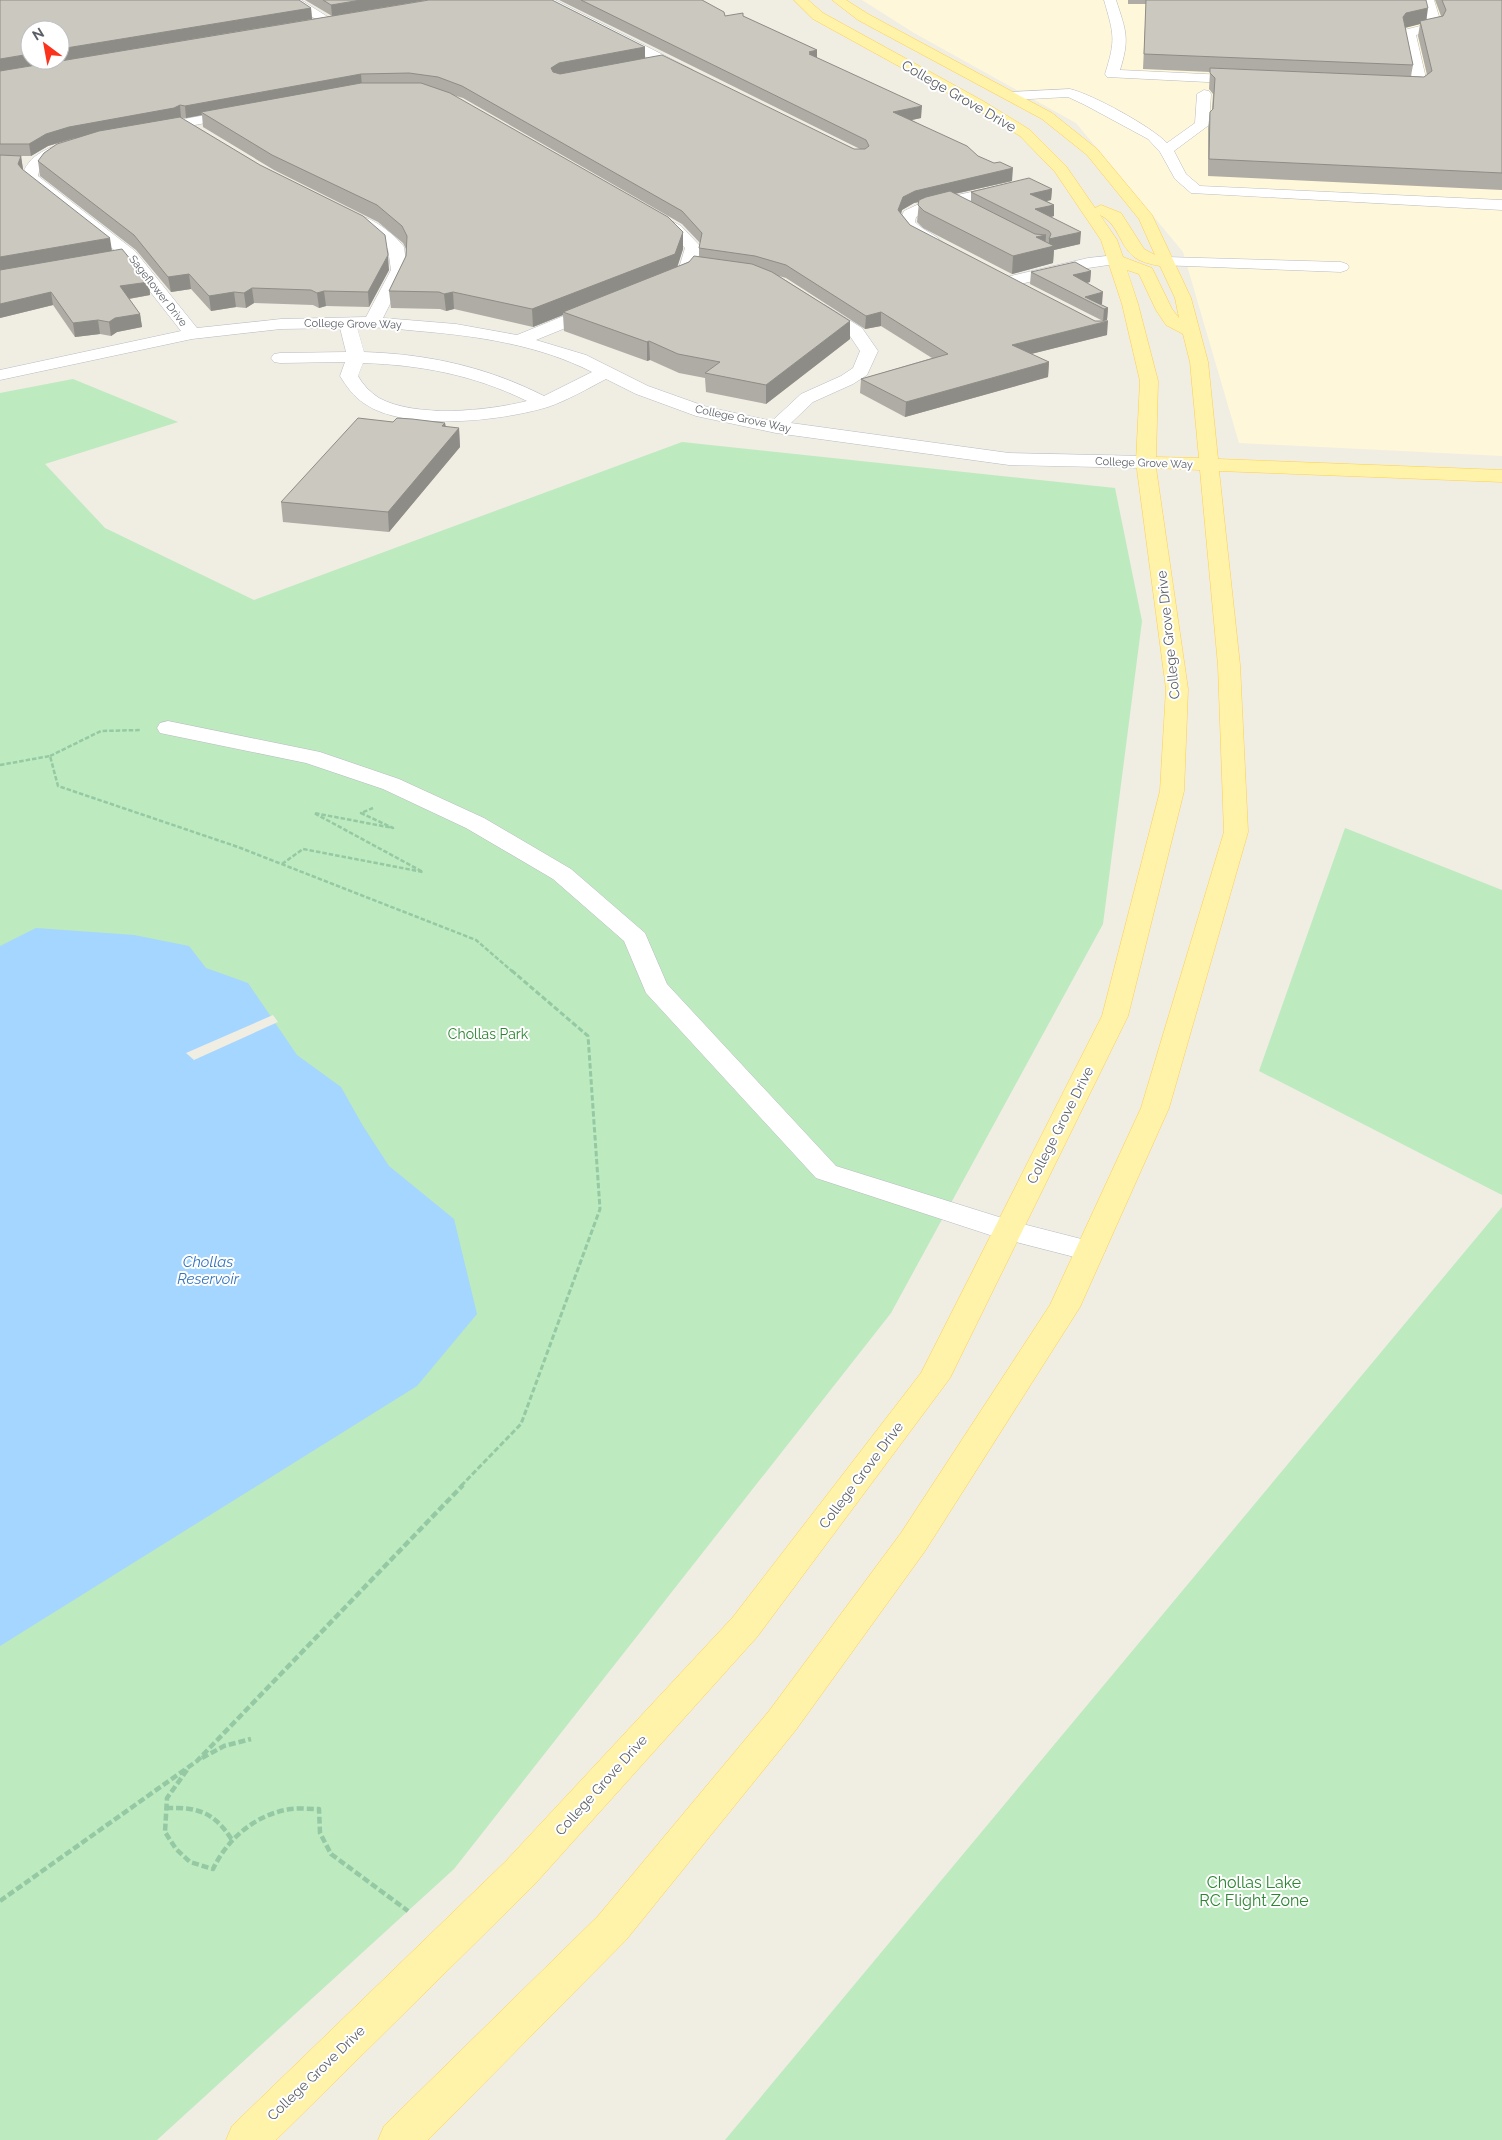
<svg xmlns="http://www.w3.org/2000/svg" width="1502" height="2140" font-family="Raleway,sans-serif">
<style>
.commercial{fill:#fff7d9}
.green{fill:#bdeabe}
.water{fill:#a4d6ff}
.pier{fill:#f0ede3}
.lines{fill:none;stroke-linecap:round;stroke-linejoin:round}
.minor-casing{stroke:#b8bbc1;stroke-width:1}
.major-casing{stroke:#ffd04d;stroke-width:1}
.path-far2{stroke:#94c9a4;stroke-width:2.5;stroke-dasharray:4.5 2;stroke-linecap:butt}
.path-far1{stroke:#94c9a4;stroke-width:3;stroke-dasharray:5.5 2.5;stroke-linecap:butt}
.path{stroke:#94c9a4;stroke-width:4.5;stroke-dasharray:7 3;stroke-linecap:butt}
.minor{fill:#fff;fill-rule:evenodd}
.major{fill:#fff3a9;fill-rule:evenodd}
.wall{fill:#afaca5;fill-rule:evenodd}
.shaded-wall{fill:#8e8c86}
.building{fill:#cbc8c0;stroke:#8e8c86}
.labels{text-anchor:middle;dominant-baseline:central;stroke-width:4;stroke-linejoin:round;paint-order:stroke}
.far-street-label{font-size:11px;fill:#5b6066;stroke:#fff}
.street-label{font-size:14px;fill:#5b6066;stroke:#fff}
.park-label{font-size:14px;fill:#2b8531;stroke:#fff}
.water-label{font-size:15px;font-style:italic;fill:#3575bd;stroke:#fff}
.near-park-label{font-size:16px;fill:#2b8531;stroke:#fff}
</style>
<rect width="100%" height="100%" fill="#f0ede3"/>
<!-- commercial -->
<path class="commercial" d="M 862,0 L 1502,0 L 1502,456 L 1239,443 L 1183,252 L 1076,123 L 914,33 Z"/>
<!-- green -->
<path class="green" d="M 73,379 L 178,422 L 45,464 L 105,528 L 254,600 L 682,442 L 1115,488 L 1142,621 L 1103,924 L 891,1313 L 454,1869 L 157,2140 L 0,2140 L 0,393 Z
M 1345,828 L 1502,890 L 1502,1195 L 1259,1071 Z
M 1502,1207 L 1502,2140 L 725,2140 Z"/>
<!-- water -->
<path class="water" d="M 36,928 L 134,935 L 189,946 L 206,968 L 248,983 L 297,1055 L 341,1087 L 363,1126 L 389,1166 L 454,1219 L 477,1314 L 417,1386 L 0,1646 L 0,946 Z"/>
<!-- pier -->
<path class="pier" d="M 273,1015 L 278,1022 L 194,1060 L 186,1053 Z"/>
<g class="lines">
<!-- minor casing -->
<g class="minor-casing">
<path id="minor" d="M 286,0 L 301,0 L 336,22 L 330,26 L 325,25 Z
M 539,0 L 555,0 L 693,70 L 695,73 L 688,77 L 683,76 L 541,3 Z
M 1104,0 L 1116,0 C 1126,31 1130,38 1120,70 L 1247,76 L 1254,80 L 1247,84 L 1107,77 L 1105,74 C 1116,39 1114,35 1104,0 Z
M 1422,0 L 1434,0 L 1442,26 L 1440,29 L 1416,35 L 1428,87 L 1421,91 L 1390,89 L 1388,86 L 1390,83 L 1413,83 L 1402,33 L 1404,30 L 1428,24 Z
M 1070,89 C 1092,94 1152,127 1167,143 L 1195,123 L 1197,94 L 1204,90 L 1209,91 L 1211,94 L 1209,125 L 1174,151 L 1186,174 L 1200,186 L 1502,200 L 1502,210 L 1191,193 L 1175,179 L 1160,152 L 1148,139 L 1085,105 L 1068,97 L 1010,100 L 1003,96 L 1010,92 Z
M 239,109 L 244,110 L 246,113 L 244,116 L 151,133 L 146,132 L 144,129 L 146,126 L 151,125 Z
M 72,141 L 77,142 L 79,145 C 69,158 42,152 38,176 L 135,251 L 197,328 L 281,319 L 366,317 L 391,270 L 388,249 L 365,229 L 348,221 L 346,218 L 348,215 C 365,211 395,234 404,247 L 407,270 L 383,318 L 456,324 L 517,335 L 593,304 L 605,304 L 607,308 L 605,312 L 536,340 L 586,355 L 648,386 L 707,407 L 772,421 L 801,394 L 841,376 L 853,368 L 860,351 L 850,336 L 813,313 L 811,309 L 813,305 L 825,305 L 862,328 L 878,351 L 867,375 L 853,384 L 813,402 L 791,423 L 1009,453 L 1146,456 L 1153,458 L 1156,462 L 1153,466 L 1146,468 L 1009,465 L 776,433 L 696,416 L 636,394 L 606,379 C 587,389 568,400 548,407 C 502,421 406,432 365,404 C 353,396 347,387 340,376 L 345,362 L 280,363 L 274,362 L 271,358 L 274,354 L 280,353 L 346,352 L 340,328 L 281,329 L 192,339 L 0,380 L 0,370 L 181,331 L 123,257 L 22,177 C 27,154 52,146 72,141 ZM 357,327 C 378,327 398,329 418,331 C 478,336 539,345 592,372 L 544,396 C 487,367 428,354 364,352 ZM 363,363 C 421,365 474,375 527,401 C 487,411 416,418 379,398 C 370,392 363,385 358,376 Z
M 1008,184 L 1013,186 L 1016,189 L 1013,192 L 944,206 L 916,217 L 915,222 C 923,231 936,234 943,243 L 941,246 C 924,251 908,234 899,222 L 904,211 L 921,203 Z
M 653,211 L 681,226 L 701,247 C 697,265 693,276 675,284 C 668,286 663,288 656,287 L 654,283 L 656,279 L 679,268 L 685,248 L 669,232 L 647,219 L 645,216 L 647,213 Z
M 1116,255 L 1122,257 L 1124,260 L 1122,263 L 1088,268 L 1008,287 L 1002,286 L 1000,282 L 1002,278 L 1088,258 Z
M 1166,257 L 1341,262 L 1347,264 L 1349,267 L 1347,270 L 1341,272 L 1160,265 L 1158,262 L 1160,259 Z
M 168,721 L 320,752 L 399,779 L 484,818 L 571,869 L 645,933 L 667,984 L 836,1166 L 1015,1222 L 1101,1244 L 1105,1251 L 1101,1258 L 1090,1261 L 996,1237 L 816,1178 L 646,993 L 624,941 L 553,879 L 466,828 L 383,789 L 306,763 L 160,733 L 157,728 L 160,723 Z"/>
</g>
<!-- major casing -->
<g class="major-casing">
<path id="major" d="M 794,0 L 808,0 L 823,13 L 983,101 L 1030,130 L 1066,166 L 1095,208 L 1101,205 L 1121,213 L 1144,249 L 1155,255 L 1139,219 L 1087,155 L 1042,119 L 858,20 L 832,0 L 846,0 L 868,14 L 1052,113 L 1097,149 L 1152,215 L 1191,298 L 1208,362 L 1218,459 L 1502,470 L 1502,482 L 1219,471 L 1240,665 L 1248,832 L 1169,1108 L 1080,1307 L 925,1551 L 795,1731 L 626,1940 L 428,2140 L 378,2140 L 384,2126 L 598,1916 L 769,1711 L 901,1533 L 1050,1305 L 1141,1108 L 1224,832 L 1218,665 L 1200,470 L 1156,468 L 1188,689 L 1184,791 L 1128,1016 L 950,1378 L 757,1637 L 534,1885 L 276,2140 L 226,2140 L 232,2126 L 506,1861 L 733,1617 L 921,1373 L 1102,1016 L 1160,791 L 1166,689 L 1136,462 L 1140,381 L 1122,304 L 1101,240 L 1055,172 L 1020,136 L 973,107 L 813,19 ZM 1100,215 C 1118,223 1119,244 1133,256 C 1140,262 1150,264 1160,266 L 1175,298 L 1179,318 L 1172,309 L 1152,268 L 1123,257 L 1117,240 ZM 1127,270 L 1139,274 L 1156,310 L 1166,325 L 1183,334 L 1190,362 L 1199,458 L 1156,457 L 1158,381 L 1138,304 Z"/>
</g>
<!-- path-far2 -->
<path class="path-far2" d="M 50,756 L 101,731 L 141,730
M 0,765 L 50,756 L 58,786 L 238,847 L 476,940 L 513,972
M 282,864 L 303,849 L 423,872 L 314,813 L 393,828 L 361,813 L 373,808"/>
<!-- path-far1 -->
<path class="path-far1" d="M 461,1486 L 521,1424 L 600,1209 L 588,1036 L 511,970"/>
<!-- path -->
<path class="path" d="M 202,1758 L 224,1746 L 251,1739
M 187,1770 L 167,1798 L 165,1832 L 176,1849 L 190,1862 L 213,1869 C 228,1838 256,1814 291,1809 C 300,1808 310,1809 319,1809 L 320,1833 L 331,1854 L 408,1911
M 166,1808 C 198,1807 214,1812 232,1840
M 0,1901 L 197,1761 L 463,1485"/>
<!-- minor -->
<use href="#minor" class="minor"/>
<!-- major -->
<use href="#major" class="major"/>
</g>
<!-- wall -->
<path class="wall" d="M 0,0 L 311,8 L 312,19 L 112,52 L 332,16 L 305,0 L 427,0 L 337,15 L 645,47 L 645,58 L 854,149 L 860,149 L 559,0 L 702,0 L 725,16 L 743,16 L 817,50 L 817,58 L 921,118 L 912,120 L 978,156 L 1012,181 L 955,194 L 971,202 L 971,192 L 1052,189 L 1051,200 L 1047,201 L 1054,205 L 1054,216 L 1051,217 L 1080,244 L 1054,250 L 1053,263 L 1012,274 L 923,228 L 917,222 L 919,202 L 914,203 L 902,210 L 901,214 L 910,225 L 1107,335 L 1031,354 L 1049,362 L 1048,377 L 905,417 L 860,393 L 861,379 L 932,358 L 881,326 L 865,329 L 786,278 L 779,276 L 850,321 L 850,339 L 766,404 L 706,392 L 705,378 L 679,373 L 650,360 L 647,361 L 564,331 L 563,315 L 533,327 L 454,309 L 446,311 L 440,309 L 391,308 L 389,291 L 406,256 L 406,249 L 403,243 L 378,222 L 274,170 L 203,127 L 202,115 L 186,118 L 180,118 L 389,270 L 369,307 L 326,306 L 319,308 L 313,305 L 254,303 L 246,308 L 236,307 L 211,311 L 191,289 L 171,292 L 136,250 L 40,176 L 38,161 L 76,138 L 48,146 L 31,156 L 21,156 L 23,170 L 112,251 L 149,282 L 150,295 L 129,299 L 140,314 L 142,327 L 117,332 L 111,336 L 100,334 L 75,337 L 53,305 L 0,318 ZM 453,95 L 463,98 L 682,224 L 700,243 L 699,248 L 699,257 L 677,267 L 683,249 L 683,232 Z
M 1128,0 L 1426,0 L 1426,20 L 1441,16 L 1435,0 L 1502,0 L 1502,190 L 1208,176 L 1208,128 L 1210,112 L 1212,110 L 1213,94 L 1209,89 L 1210,72 L 1143,69 L 1146,4 L 1128,4 ZM 1420,24 L 1418,36 L 1427,75 L 1424,77 L 1411,76 L 1413,65 L 1405,28 Z
M 1091,271 L 1090,282 L 1087,283 L 1102,304 L 1101,304 L 1108,308 L 1107,320 L 1103,321 L 1030,284 L 1031,272 Z
M 393,422 L 445,423 L 446,427 L 459,428 L 460,447 L 389,532 L 283,522 L 281,502 Z"/>
<!-- shaded-wall -->
<path class="shaded-wall" d="M 361,0 L 427,0 L 332,16 L 331,5 Z
M 311,8 L 312,19 L 0,71 L 0,59 L 30,54 L 30,60 L 60,60 L 60,49 Z
M 1428,8 L 1426,23 L 1420,21 L 1420,24 L 1404,28 L 1403,17 L 1406,13 Z
M 645,47 L 645,58 L 551,80 L 551,68 L 559,63 Z
M 817,50 L 817,62 L 812,63 L 809,52 Z
M 361,74 L 362,86 L 201,112 L 202,115 L 186,118 L 185,106 Z
M 180,105 L 181,117 L 175,120 L 71,139 L 48,146 L 31,156 L 29,144 L 46,134 L 69,127 Z
M 922,106 L 921,118 L 893,124 L 893,112 Z
M 21,156 L 23,169 L 20,176 L 18,164 Z
M 1013,168 L 1012,181 L 914,203 L 902,210 L 898,223 L 898,210 L 903,197 L 915,191 Z
M 1052,189 L 1051,200 L 1029,205 L 1030,194 Z
M 1054,205 L 1054,216 L 1035,221 L 1035,209 Z
M 683,232 L 683,249 L 676,271 L 563,312 L 563,315 L 533,327 L 532,309 Z
M 1081,232 L 1080,244 L 1054,250 L 1053,263 L 1012,274 L 1013,256 L 1036,237 L 1046,235 L 1045,248 L 1049,247 L 1049,239 Z
M 110,238 L 112,251 L 0,271 L 0,257 Z
M 388,255 L 389,270 L 369,307 L 368,292 Z
M 1091,271 L 1090,282 L 1072,286 L 1073,275 Z
M 189,274 L 191,289 L 171,292 L 168,277 Z
M 149,282 L 150,295 L 122,300 L 120,286 Z
M 252,288 L 254,303 L 246,308 L 244,293 Z
M 324,291 L 326,306 L 319,308 L 317,293 Z
M 51,292 L 53,305 L 0,318 L 0,304 Z
M 234,292 L 236,307 L 211,311 L 209,296 Z
M 453,292 L 454,309 L 446,311 L 444,294 Z
M 1103,292 L 1102,304 L 1097,305 L 1085,297 Z
M 1108,308 L 1107,320 L 1103,321 L 1104,309 Z
M 881,312 L 881,326 L 865,329 L 866,316 Z
M 140,314 L 142,327 L 117,332 L 111,336 L 109,322 L 115,318 Z
M 98,320 L 100,334 L 75,337 L 73,323 Z
M 850,321 L 850,339 L 766,404 L 766,385 Z
M 1108,321 L 1107,335 L 1011,359 L 1012,345 Z
M 649,341 L 650,360 L 647,361 L 647,342 Z
M 1049,362 L 1048,377 L 905,417 L 906,402 Z
M 445,423 L 447,442 L 459,428 L 460,447 L 389,532 L 388,512 Z"/>
<!-- building -->
<path class="building" d="M 0,0 L 299,0 L 311,8 L 60,49 L 60,30 L 30,30 L 30,54 L 0,59 Z
M 323,0 L 361,0 L 331,5 Z
M 429,0 L 552,0 L 645,47 L 559,63 L 551,68 L 553,72 L 560,74 L 662,55 L 854,149 L 865,149 L 869,146 L 866,140 L 581,0 L 702,0 L 724,12 L 725,16 L 743,13 L 743,16 L 817,50 L 809,52 L 812,53 L 809,54 L 922,106 L 893,112 L 967,146 L 978,156 L 994,163 L 1000,162 L 1013,168 L 915,191 L 903,197 L 898,210 L 910,225 L 1095,321 L 1108,321 L 1012,345 L 1049,362 L 906,402 L 861,379 L 948,354 L 881,312 L 866,316 L 786,265 L 755,256 L 699,248 L 702,233 L 682,211 L 462,86 L 438,77 L 409,73 L 361,74 L 185,106 L 180,105 L 174,108 L 69,127 L 46,134 L 29,144 L 0,144 L 0,71 Z
M 1146,0 L 1426,0 L 1428,8 L 1406,13 L 1403,17 L 1413,65 L 1144,54 Z
M 1442,0 L 1502,0 L 1502,173 L 1209,159 L 1210,112 L 1213,109 L 1215,78 L 1210,73 L 1210,68 L 1424,77 L 1432,71 L 1420,21 L 1443,16 L 1446,10 Z
M 361,83 L 421,83 L 450,93 L 668,217 L 683,232 L 675,254 L 532,309 L 453,292 L 444,294 L 439,292 L 389,291 L 406,256 L 407,236 L 402,226 L 377,205 L 272,155 L 201,112 Z
M 180,117 L 260,165 L 363,216 L 385,235 L 388,255 L 368,292 L 324,291 L 317,293 L 311,290 L 252,288 L 244,293 L 234,292 L 209,296 L 189,274 L 168,277 L 134,235 L 38,161 L 44,153 L 57,144 L 99,131 Z
M 0,155 L 21,156 L 18,164 L 22,169 L 110,238 L 0,257 Z
M 1029,178 L 1052,189 L 1030,194 L 1054,205 L 1035,209 L 1081,232 L 1049,239 L 1051,234 L 1049,231 L 971,192 Z
M 950,191 L 1035,234 L 1046,235 L 1036,237 L 1054,246 L 1013,256 L 924,211 L 918,205 L 919,200 L 926,197 Z
M 122,249 L 149,282 L 120,286 L 140,314 L 115,318 L 109,322 L 98,320 L 73,323 L 51,292 L 0,304 L 0,270 Z
M 694,256 L 752,264 L 772,272 L 850,321 L 766,385 L 705,373 L 720,362 L 678,354 L 649,341 L 647,342 L 563,312 L 689,262 Z
M 1075,262 L 1091,271 L 1073,275 L 1103,292 L 1085,297 L 1108,308 L 1104,309 L 1031,272 Z
M 358,418 L 393,422 L 397,418 L 412,419 L 445,423 L 442,426 L 459,428 L 388,512 L 281,502 Z"/>
<g class="labels">
<!-- far-street labels -->
<g class="far-street-label">
<text transform="translate(158 291) rotate(52)">Sageflower Drive</text>
<text transform="translate(353 324) rotate(1)">College Grove Way</text>
<text transform="translate(743 419) rotate(12)">College Grove Way</text>
<text transform="translate(1144 463) rotate(2)">College Grove Way</text>
</g>
<!-- street labels -->
<g class="street-label">
<text transform="translate(959 96) rotate(30)">College Grove Drive</text>
<text transform="translate(1168 635) rotate(-96)">College Grove Drive</text>
<text transform="translate(1060 1125) rotate(-63)">College Grove Drive</text>
<text transform="translate(861 1475) rotate(-53)">College Grove Drive</text>
<text transform="translate(601 1785) rotate(-48)">College Grove Drive</text>
<text transform="translate(316 2073) rotate(-44)">College Grove Drive</text>
</g>
<!-- park labels -->
<g class="park-label">
<text x="488" y="1034">Chollas Park</text>
</g>
<!-- water labels -->
<g class="water-label">
<text x="208" y="1262">Chollas<tspan x="208" dy="17">Reservoir</tspan></text>
</g>
<!-- near-park labels -->
<g class="near-park-label">
<text x="1254" y="1882">Chollas Lake<tspan x="1254" dy="18">RC Flight Zone</tspan></text>
</g>
</g>
<!-- north arrow -->
<g transform="translate(45 45) rotate(328)"><circle r="24" fill="#ffffff" stroke="#bdbfc2"/>
<path d="M0-4L9 19L0 12L-9 19Z" fill="#fb331d"/>
<text y="-8" font-size="14" font-weight="bold" text-anchor="middle" fill="#5b6066">N</text>
</g>
</svg>
